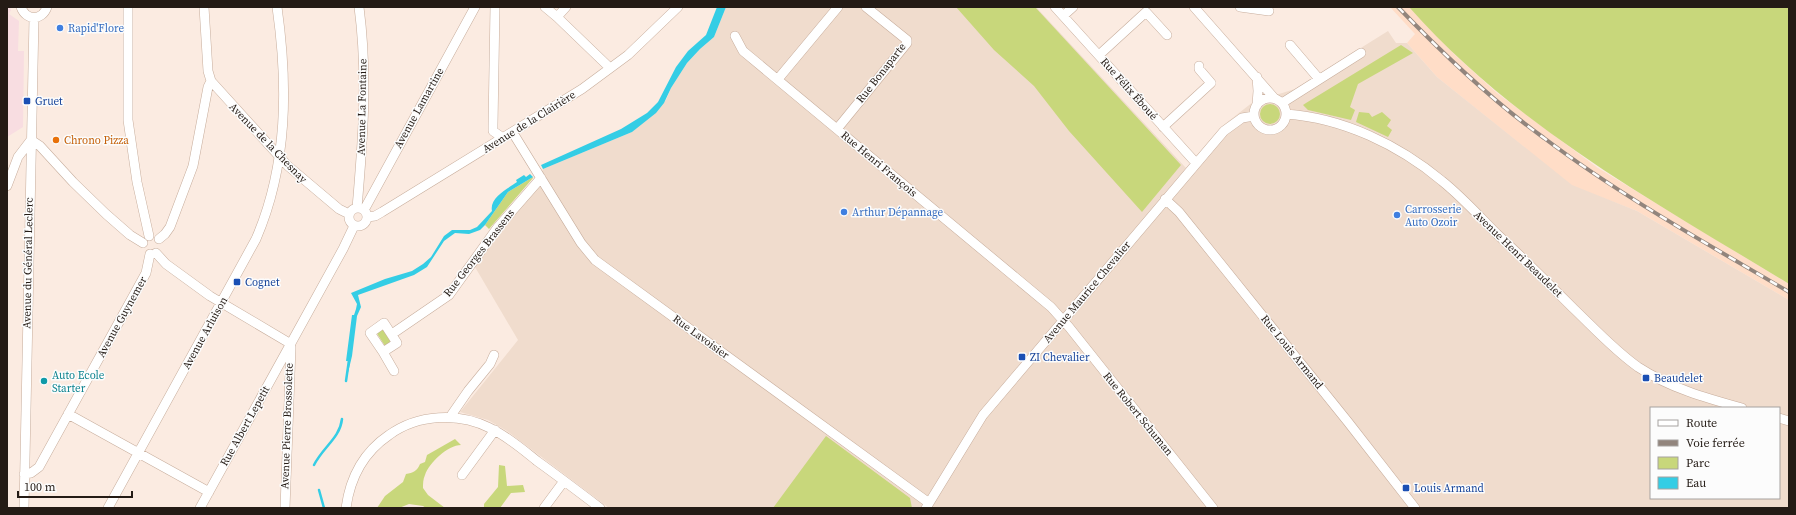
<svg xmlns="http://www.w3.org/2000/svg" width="1796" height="515" font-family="'Source Serif 4',serif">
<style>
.built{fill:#ffddc7}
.industrial{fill:#f0dccd;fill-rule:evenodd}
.education{fill:#f8dde1}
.green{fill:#c8d77b}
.water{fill:#34cde5}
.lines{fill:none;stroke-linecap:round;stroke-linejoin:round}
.stream{stroke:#34cde5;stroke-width:2.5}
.minor-casing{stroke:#c7ad9c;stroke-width:10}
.minor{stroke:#fff;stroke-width:9}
.rail-casing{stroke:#92857d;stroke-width:4}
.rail{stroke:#fcfcfc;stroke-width:2.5;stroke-dasharray:8;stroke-linecap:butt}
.shop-dot{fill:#3f7fe0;stroke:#fcfcfc;stroke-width:1.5}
.transit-dot{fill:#1a4fb4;stroke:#fcfcfc;stroke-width:1.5}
.food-dot{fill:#e8710a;stroke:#fcfcfc;stroke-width:1.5}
.culture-dot{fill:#0f9aa8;stroke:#fcfcfc;stroke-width:1.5}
.labels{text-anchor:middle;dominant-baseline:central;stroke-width:3;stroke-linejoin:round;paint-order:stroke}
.shop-label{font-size:11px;fill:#366cbe;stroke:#fcfcfc;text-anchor:start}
.street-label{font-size:11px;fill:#241b15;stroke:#fcfcfc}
.transit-label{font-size:11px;fill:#164399;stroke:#fcfcfc;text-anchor:start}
.food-label{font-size:11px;fill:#c56008;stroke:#fcfcfc;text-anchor:start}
.culture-label{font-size:11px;fill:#0d838f;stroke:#fcfcfc;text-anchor:start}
</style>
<rect width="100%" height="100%" fill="#fbebe1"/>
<!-- built -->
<path class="built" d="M 1390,7 L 1409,7 L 1455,55 L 1497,93 L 1598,168 L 1789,284 L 1789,300 L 1637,211 L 1572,186 L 1437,77 L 1407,43 L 1415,34 Z"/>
<!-- industrial -->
<path class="industrial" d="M 726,7 L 1036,7 L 1186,168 L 1221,127 L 1253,102 L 1295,89 L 1388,31 L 1396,43 L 1407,43 L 1437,77 L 1572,185 L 1637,211 L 1789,300 L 1789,508 L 609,508 L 507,431 L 488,420 L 460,412 L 518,340 L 475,267 L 497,235 L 538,185 L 543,169 L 632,132 L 666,100 L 671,88 L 687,63 L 700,49 L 714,37 ZM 1651,408 L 1779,408 L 1779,498 L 1651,498 Z"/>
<!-- education -->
<path class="education" d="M 7,7 L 10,7 L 11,10 L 9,14 L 19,21 L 18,51 L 24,51 L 23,127 L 7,137 Z"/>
<!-- green -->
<path class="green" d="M 956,7 L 1035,7 L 1181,165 L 1142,212 L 1069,131 L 1034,86 L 994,50 Z
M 1409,7 L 1789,7 L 1789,284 C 1655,202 1514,126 1409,7 Z
M 1401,45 L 1413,53 L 1358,84 L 1350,107 L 1355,110 L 1351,120 L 1308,110 L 1303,105 L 1306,103 Z
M1260 114a10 10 0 1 1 20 0a10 10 0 1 1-20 0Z
M 1359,112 L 1369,113 L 1372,117 L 1382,112 L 1391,120 L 1387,126 L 1392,130 L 1388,137 L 1356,122 Z
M 533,177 L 533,178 L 489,229 L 485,225 L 508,192 Z
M 383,328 L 392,342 L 385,346 L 376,332 Z
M 826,436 L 910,498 L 912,508 L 773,508 Z
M 455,439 L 461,445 C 448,445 429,463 425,475 C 423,479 423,484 423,488 L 428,495 L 445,508 L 426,508 L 423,506 L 409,504 L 399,508 L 377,508 L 385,496 L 403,482 L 406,474 C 413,473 417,471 420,464 L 425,462 L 427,455 Z
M 499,465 L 505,466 L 507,486 L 523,485 L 525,492 L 511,493 L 500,508 L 484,508 L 484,504 L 498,487 Z"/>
<!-- water -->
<path class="water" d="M 717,7 L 726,7 L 714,37 L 700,49 L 687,63 L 671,88 L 664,103 L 656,113 L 632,132 L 543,169 L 541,165 L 621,129 L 647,113 L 658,102 L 676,67 L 688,51 L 706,35 Z
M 530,174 L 533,177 L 508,192 L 485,225 L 480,230 L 469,234 L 455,233 L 444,241 L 427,267 L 414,275 L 358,295 L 361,307 L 357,316 L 352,356 L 346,381 L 349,361 L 346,361 L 352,315 L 354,315 L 356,309 L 357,304 L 351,293 L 385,279 L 412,271 L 423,264 L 431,257 L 444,236 L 452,230 L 470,230 L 477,227 L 492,211 C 489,197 509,188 517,182 L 516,180 L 524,175 L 526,177 Z"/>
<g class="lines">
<!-- stream -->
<path class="stream" d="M 346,381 L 349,360
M 314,465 C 323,447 340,438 342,419
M 319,490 L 324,508"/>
<!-- minor casing -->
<g class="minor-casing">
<path id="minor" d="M 21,7 C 26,21 42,21 47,7
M 128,7 L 128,120 L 137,182 L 149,236
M 204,7 L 208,71 L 211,81 L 288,166 L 339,209 L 349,214
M 495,7 L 493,125 L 493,131 L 503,138
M 545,7 L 557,17 L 610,68
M 1055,7 L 1196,163
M 1194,7 L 1275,99
M 1240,7 L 1269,11
M 1063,16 L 1073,7
M 557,17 L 566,7
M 735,36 L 743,51 L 1051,307 L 1069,327 L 1213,508
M 1290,45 L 1319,79
M 1099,55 L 1146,12 L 1167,35
M 1257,77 L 1258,91 L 1257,105
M 778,79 L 838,7
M1254 114a16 16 0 1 1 32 0a16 16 0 1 1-32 0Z
M 1282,103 L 1361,53
M 1286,114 C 1343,118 1399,145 1442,181 C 1462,197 1479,216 1497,234 C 1523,258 1548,283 1573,308 C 1594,328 1614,350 1638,367 C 1670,388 1706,398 1742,408
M 1163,127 L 1211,83 L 1199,69 L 1199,66
M 837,129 L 907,43 L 907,40 L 866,7
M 513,133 L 581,243 L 595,260 L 929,503
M 31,140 L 40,146 L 73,182 L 106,214 L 130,235 L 143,243
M 7,186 L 18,157 L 31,140
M 1165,199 L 1179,212 L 1348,422 L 1415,508
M349 217a9 9 0 1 1 18 0a9 9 0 1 1-18 0Z
M 357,208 C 363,139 368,76 359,7
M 364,210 L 475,7
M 367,217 L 375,216 L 382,212 L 582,89 L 628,55 L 678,7
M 159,239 L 165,234 L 170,227 L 193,166 L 208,87 L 211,81
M 156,253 L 166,264 L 210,296 L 291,344
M 384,323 L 397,343 L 383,352 L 370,333 Z
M 392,334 L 449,295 L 498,227 L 541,178
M 383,352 L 394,371
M 68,414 L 209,492
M 450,417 L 468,391 L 490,364 L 494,355
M 1779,418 L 1789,421
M 24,474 L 31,473 L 39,467 L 146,273 L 150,254
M 462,475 L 495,430
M 24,508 L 34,18
M 108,508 L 256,239 C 288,165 288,85 277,7
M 200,508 L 343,249 L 354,226
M 285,508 L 291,347
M 346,508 C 350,478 364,452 389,435 C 418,414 459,412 490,428 C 507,436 522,449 537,461 C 558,476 579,492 600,508
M 544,508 L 564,481
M 926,508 L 983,415 L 1224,131 L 1242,118 L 1254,116"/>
</g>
<!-- minor -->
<use href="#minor" class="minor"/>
<!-- rail casing -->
<g class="rail-casing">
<path id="rail" d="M 1398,7 C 1443,54 1491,100 1544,138 C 1621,196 1706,243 1789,292"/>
</g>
<!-- rail -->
<use href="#rail" class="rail"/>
</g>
<!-- markers -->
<g class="shop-dot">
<circle cx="60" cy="28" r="4"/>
<circle cx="844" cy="212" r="4"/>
<circle cx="1397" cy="215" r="4"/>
</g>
<g class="transit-dot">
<rect x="23" y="97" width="8" height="8" rx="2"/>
<rect x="233" y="278" width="8" height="8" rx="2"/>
<rect x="1018" y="353" width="8" height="8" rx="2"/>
<rect x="1642" y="374" width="8" height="8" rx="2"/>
<rect x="1402" y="484" width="8" height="8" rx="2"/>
</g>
<circle class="food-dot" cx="56" cy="140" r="4"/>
<circle class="culture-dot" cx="44" cy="381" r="4"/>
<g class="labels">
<!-- shop labels -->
<g class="shop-label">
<text x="68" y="28">Rapid'Flore</text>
<text x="1405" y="209">Carrosserie<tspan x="1405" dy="13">Auto Ozoir</tspan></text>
<text x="852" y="212">Arthur Dépannage</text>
</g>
<!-- street labels -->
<g class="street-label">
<text transform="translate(881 73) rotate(-52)">Rue Bonaparte</text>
<text transform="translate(1129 89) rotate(48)">Rue Félix Éboué</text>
<text transform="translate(362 107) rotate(-89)">Avenue La Fontaine</text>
<text transform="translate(419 108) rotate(-61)">Avenue Lamartine</text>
<text transform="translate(529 122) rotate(-32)">Avenue de la Clairière</text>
<text transform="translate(268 143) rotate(46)">Avenue de la Chesnay</text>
<text transform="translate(879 164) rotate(40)">Rue Henri François</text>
<text transform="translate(479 253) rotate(-52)">Rue Georges Brassens</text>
<text transform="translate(1518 254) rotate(44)">Avenue Henri Beaudelet</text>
<text transform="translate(28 263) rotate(-89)">Avenue du Général Leclerc</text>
<text transform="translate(1087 292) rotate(-50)">Avenue Maurice Chevalier</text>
<text transform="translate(122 317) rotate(-61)">Avenue Guynemer</text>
<text transform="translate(205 333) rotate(-61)">Avenue Arluison</text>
<text transform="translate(701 337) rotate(36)">Rue Lavoisier</text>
<text transform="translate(1292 352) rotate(51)">Rue Louis Armand</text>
<text transform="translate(1138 414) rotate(51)">Rue Robert Schuman</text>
<text transform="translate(245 426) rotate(-61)">Rue Albert Lepetit</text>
<text transform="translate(287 426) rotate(-88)">Avenue Pierre Brossolette</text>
</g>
<!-- transit labels -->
<g class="transit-label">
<text x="35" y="101">Gruet</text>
<text x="245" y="282">Cognet</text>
<text x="1030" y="357">ZI Chevalier</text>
<text x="1654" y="378">Beaudelet</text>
<text x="1414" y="488">Louis Armand</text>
</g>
<!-- food labels -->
<g class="food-label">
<text x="64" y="140">Chrono Pizza</text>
</g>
<!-- culture labels -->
<g class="culture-label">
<text x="52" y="375">Auto Ecole<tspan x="52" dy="13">Starter</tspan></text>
</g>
</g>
<!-- border -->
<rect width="1796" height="515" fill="none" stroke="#241b15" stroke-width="16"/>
<!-- legend -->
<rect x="1650" y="407" width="130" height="92" fill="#fcfcfc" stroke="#a6a2a0"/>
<rect x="1658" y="420" width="20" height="6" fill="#ffffff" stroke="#a6a2a0"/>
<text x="1686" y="427" font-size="12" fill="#241b15">Route</text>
<rect x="1658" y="440" width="20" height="6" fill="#92857d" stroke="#a6a2a0"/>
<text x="1686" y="447" font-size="12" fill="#241b15">Voie ferrée</text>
<rect x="1658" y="457" width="20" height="12" fill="#c8d77b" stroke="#a6a2a0"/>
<text x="1686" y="467" font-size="12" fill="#241b15">Parc</text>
<rect x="1658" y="477" width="20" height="12" fill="#34cde5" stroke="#a6a2a0"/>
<text x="1686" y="487" font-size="12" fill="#241b15">Eau</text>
<!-- scale -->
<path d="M18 491v6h114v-6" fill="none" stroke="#241b15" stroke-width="2"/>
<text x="24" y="491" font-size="12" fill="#241b15" stroke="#fcfcfc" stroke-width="3" paint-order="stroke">100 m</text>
</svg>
